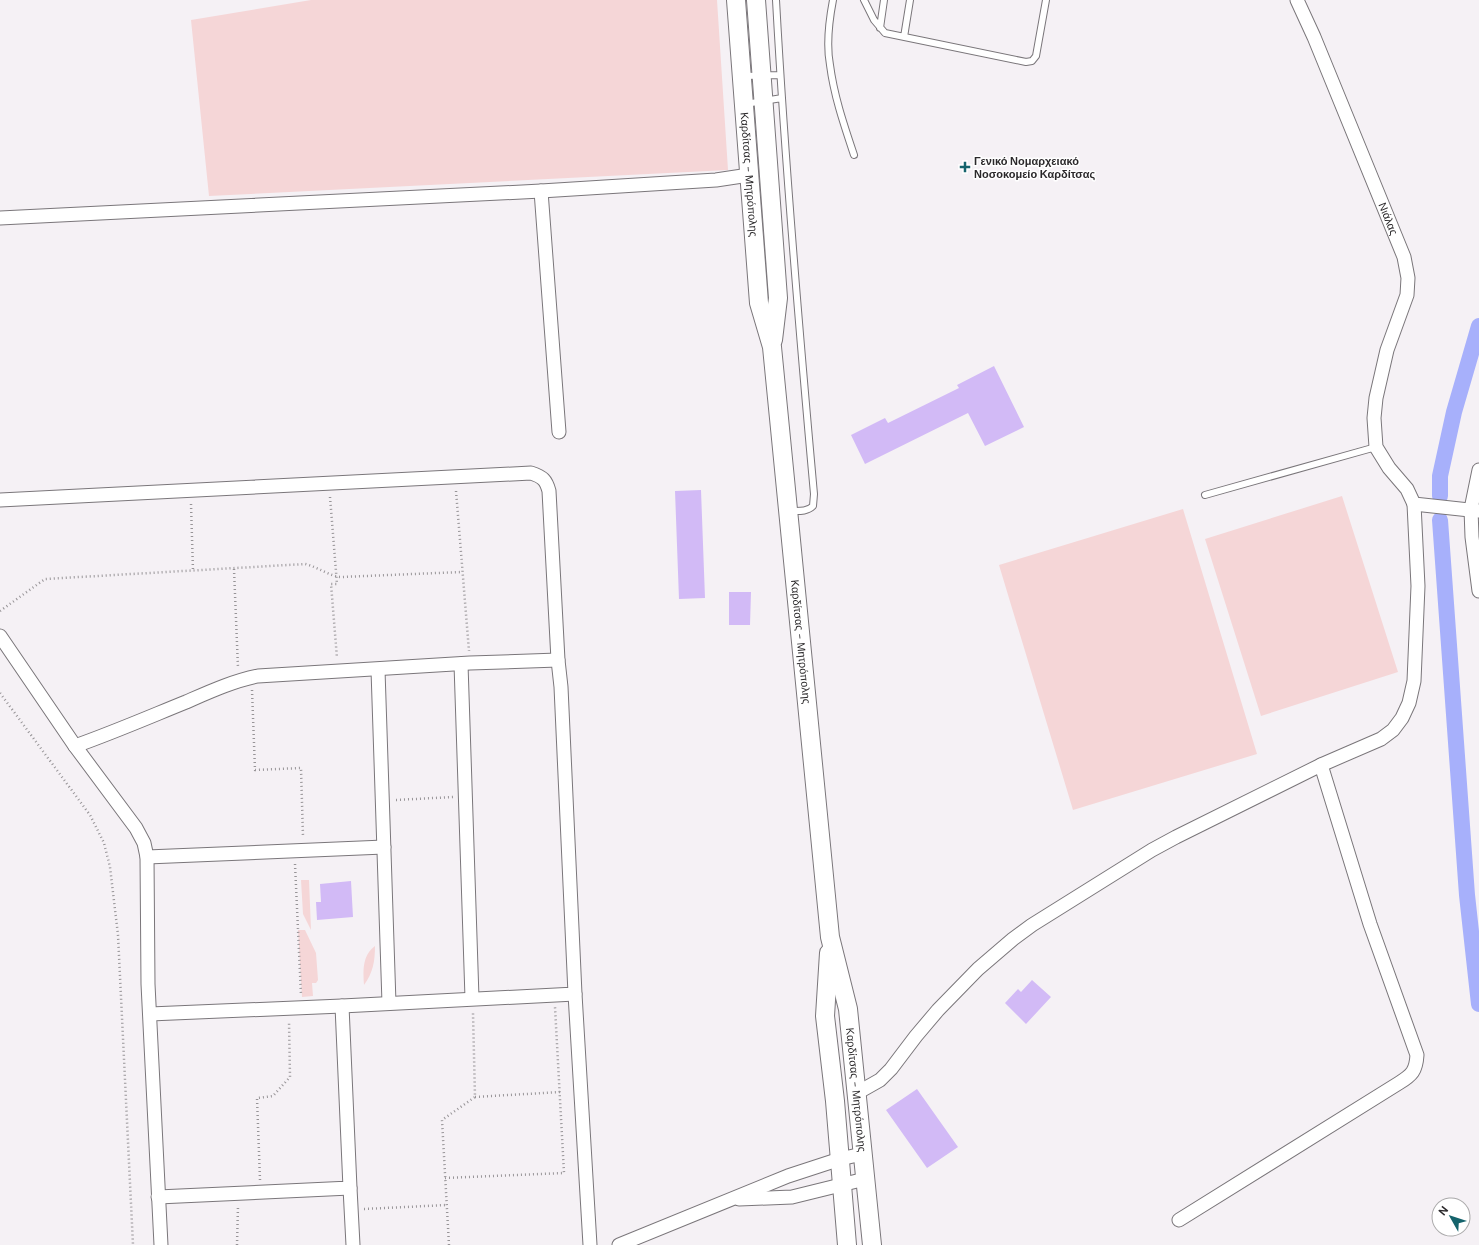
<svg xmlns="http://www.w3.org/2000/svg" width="1479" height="1245" font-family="'DM Sans',sans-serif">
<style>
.green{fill:#f5d6d7}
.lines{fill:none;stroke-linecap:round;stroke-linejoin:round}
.canal{stroke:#a7b0fb;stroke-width:16}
.building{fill:#d2baf6}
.service-casing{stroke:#7a767a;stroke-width:8}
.minor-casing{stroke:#7a767a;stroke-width:15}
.secondary-casing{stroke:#7a767a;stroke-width:20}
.path{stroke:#979497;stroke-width:2.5;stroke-dasharray:1 3;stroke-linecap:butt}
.service{stroke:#fff;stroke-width:6}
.minor{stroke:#fff;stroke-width:13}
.secondary{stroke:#fff;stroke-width:18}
.poi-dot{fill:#15636c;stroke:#fff;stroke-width:1.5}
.labels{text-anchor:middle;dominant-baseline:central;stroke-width:3;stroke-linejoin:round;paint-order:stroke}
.poi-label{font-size:11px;font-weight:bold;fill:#2b292b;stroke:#fff;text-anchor:start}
.street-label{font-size:11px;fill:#2b292b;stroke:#fff}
</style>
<rect width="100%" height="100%" fill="#f5f1f5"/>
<!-- green -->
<path class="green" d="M 311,0 L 717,0 L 728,170 L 209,196 L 191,20 Z
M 1342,496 L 1398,672 L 1261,716 L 1205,539 Z
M 1183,509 L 1257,754 L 1073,810 L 999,565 Z
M 301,880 L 309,880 L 311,930 L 303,914 Z
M 298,930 L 305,930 L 316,953 L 318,980 L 316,983 L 312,983 L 313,996 L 302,997 Z
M 375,946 C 375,961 373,973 364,985 C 363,972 362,955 375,946 Z"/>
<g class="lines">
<!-- canal -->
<path class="canal" d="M 1440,496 L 1440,476 L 1454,412 L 1479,326
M 1440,520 L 1467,895 L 1479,1004"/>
</g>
<!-- building -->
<path class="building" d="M 994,366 L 1024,427 L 985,446 L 968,413 L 865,464 L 851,435 L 885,418 L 888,423 L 959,388 L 957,385 Z
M 701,490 L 705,598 L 679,599 L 675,491 Z
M 729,592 L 751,592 L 750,625 L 729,625 Z
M 351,881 L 353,917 L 317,920 L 316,902 L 321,902 L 320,884 Z
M 1032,980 L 1051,997 L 1026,1024 L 1005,1003 L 1018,989 L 1021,992 Z
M 917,1089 L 958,1147 L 927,1168 L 886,1110 Z"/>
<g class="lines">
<!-- service casing -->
<g class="service-casing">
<path id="service" d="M 776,0 C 785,165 799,329 814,494 L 813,506 C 807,512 799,511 790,511
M 833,0 C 829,21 826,44 830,65 C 834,96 844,125 854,155
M 864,0 L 874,20 L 885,33 L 1026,62 L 1032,61 L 1036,56 L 1046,0
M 880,28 L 884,0
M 904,37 L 910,0
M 743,76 L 780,75
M 745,104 L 782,98
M 1205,495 L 1376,447"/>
</g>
<!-- minor casing -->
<g class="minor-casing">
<g id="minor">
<path id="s1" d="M 1297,0 L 1314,37 L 1404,257 L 1408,278 L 1407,295 L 1387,350 L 1376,398 L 1374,418 L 1376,447 L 1389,468 L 1407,489 L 1414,504 L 1479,511"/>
<path d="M 541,191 L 559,432"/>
<path d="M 0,218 L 541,191 L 716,180 L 749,175"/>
<path d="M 1479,470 L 1471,509 L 1472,537 L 1479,591"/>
<path d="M 0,500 L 531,473 C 543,477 546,480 549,491 L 558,660"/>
<path d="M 0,636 L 75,746"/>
<path d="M 461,664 L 472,998"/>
<path d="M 378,670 L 389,1003"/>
<path d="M 147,857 L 384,847"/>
<path d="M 575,994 L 590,1245"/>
<path d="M 150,1014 L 342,1006 L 575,994 L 561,687 L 558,660 L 470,663 L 258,676 C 233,681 209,692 186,702 C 149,717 112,733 75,746 L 136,828 L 144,843 L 147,857 L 148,984 L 161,1245"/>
<path d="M 857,1093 L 880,1080 L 891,1069 L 916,1036 L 938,1010 L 978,969 L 1013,939 L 1032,925 L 1152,850 L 1176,837 L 1321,765 L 1381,739 L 1393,730 L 1402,718 L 1409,703 L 1414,681 L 1418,586 L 1414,504"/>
<path d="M 350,1188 L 353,1245"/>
<path d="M 158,1197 L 350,1188 L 342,1006"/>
<path d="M 739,1199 L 792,1197 L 865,1179"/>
<path d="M 1179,1220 L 1399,1083 C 1412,1075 1416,1071 1417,1055 L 1370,924 L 1321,765"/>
<path d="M 619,1245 L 788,1176 L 840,1159 L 862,1154"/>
</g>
</g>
<!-- secondary casing -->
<g class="secondary-casing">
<g id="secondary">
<path id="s2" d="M 736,0 L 759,303 L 772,347 L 830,937 L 848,1009 L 872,1245"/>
<path d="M 756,0 L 778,298 L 773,340"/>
<path d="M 829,953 L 825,1016 L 835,1101 L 847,1245"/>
</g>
</g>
<!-- path -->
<path class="path" d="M 456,491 L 469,651
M 330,497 L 337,584 L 331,584 L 337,658
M 191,504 L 193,571
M 234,569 L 238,668
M 0,611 L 45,579 L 305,564 C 318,567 329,576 341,577 L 462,572
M 252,690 L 255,770 L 301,768 L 303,837
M 0,693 L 90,815 L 104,843 L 110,867 L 118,935 L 133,1245
M 396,800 L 453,797
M 295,864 L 301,995
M 475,1097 L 560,1092
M 445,1178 L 564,1173 L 555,1007
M 260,1180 L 257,1098 L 273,1096 L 290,1077 L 289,1021
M 364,1209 L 447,1205
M 237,1245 L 238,1206
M 449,1245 L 442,1120 L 475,1097 L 473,1013"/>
<!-- service -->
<use href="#service" class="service"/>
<!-- minor -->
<use href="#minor" class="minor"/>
<!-- secondary -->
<use href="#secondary" class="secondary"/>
</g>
<!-- markers -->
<path class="poi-dot" d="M963 161h4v4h4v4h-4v4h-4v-4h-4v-4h4z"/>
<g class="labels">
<!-- poi labels -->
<g class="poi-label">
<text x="974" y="161">Γενικό Νομαρχειακό<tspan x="974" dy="13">Νοσοκομείο Καρδίτσας</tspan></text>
</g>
<!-- street labels -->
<g class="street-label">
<text stroke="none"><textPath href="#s2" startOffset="175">Καρδίτσας - Μητρόπολης</textPath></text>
<text stroke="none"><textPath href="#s1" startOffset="237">Νιάλας</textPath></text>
<text stroke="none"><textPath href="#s2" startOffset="646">Καρδίτσας - Μητρόπολης</textPath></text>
<text stroke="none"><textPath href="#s2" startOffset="1098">Καρδίτσας - Μητρόπολης</textPath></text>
</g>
</g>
<!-- north arrow -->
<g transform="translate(1451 1217) rotate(309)"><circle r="19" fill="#ffffff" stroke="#aaa9aa"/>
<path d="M0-3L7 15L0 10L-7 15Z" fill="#15636c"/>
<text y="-6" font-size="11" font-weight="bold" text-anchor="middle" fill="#2b292b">N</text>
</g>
</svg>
